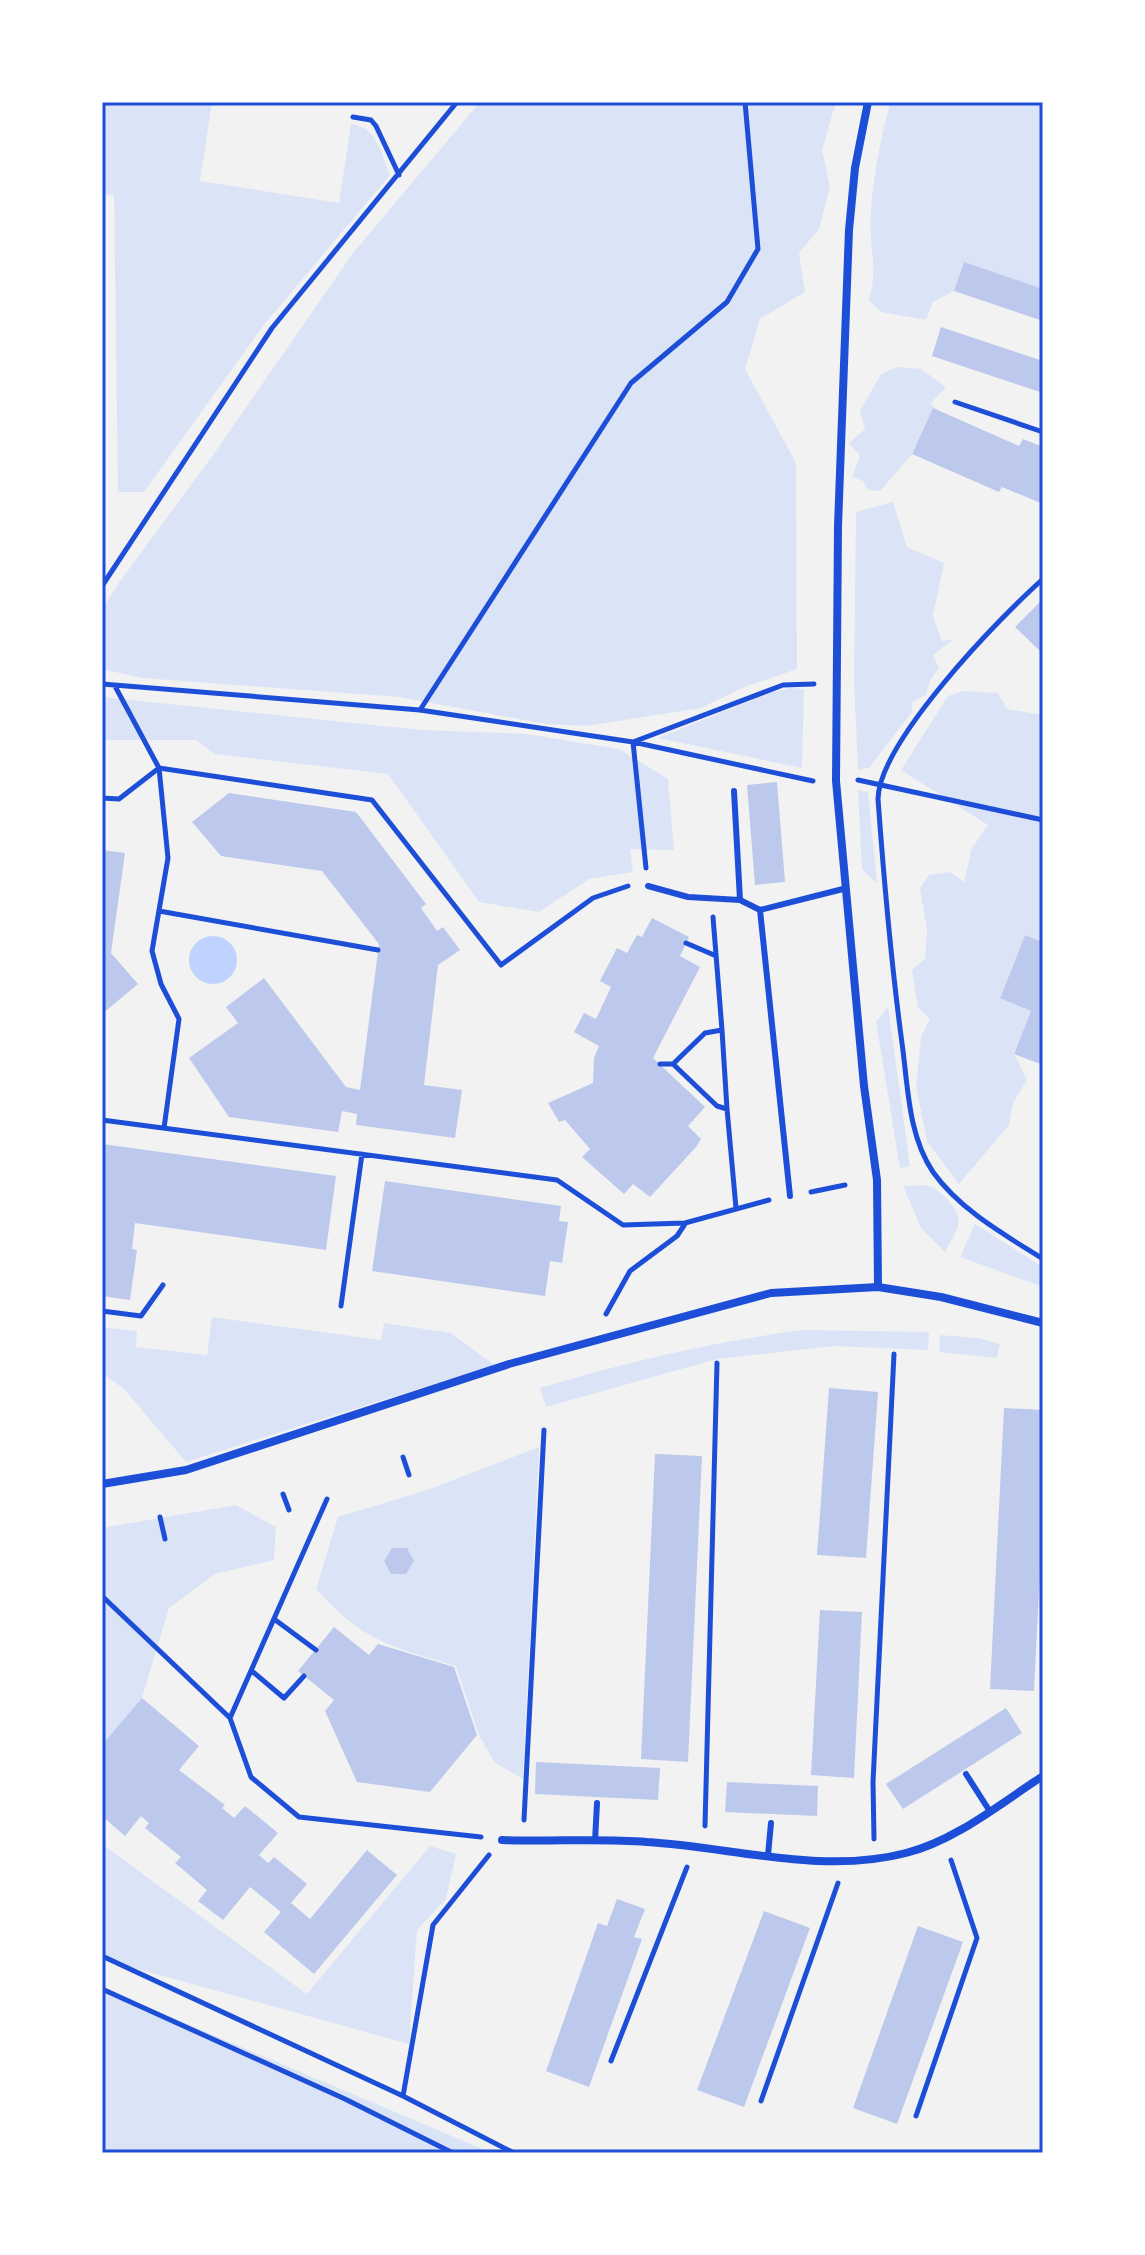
<svg xmlns="http://www.w3.org/2000/svg" width="1145" height="2255" font-family="Rubik,sans-serif">
<style>
.green{fill:#dbe4f7}
.water{fill:#bfd3fe}
.building{fill:#bdc9ec}
.lines{fill:none;stroke-linecap:round;stroke-linejoin:round}
.path{stroke:#1d4ed8;stroke-width:5}
.service{stroke:#1d4ed8;stroke-width:6}
.minor{stroke:#1d4ed8;stroke-width:8}
.neatline{fill:none;stroke:#1d4ed8;stroke-width:3}
</style>
<rect width="100%" height="100%" fill="#f2f2f2"/>
<!-- green -->
<path class="green" d="M 102,102 L 212,102 L 200,181 L 339,203 L 351,124 C 378,128 381,153 390,175 L 263,326 L 144,492 L 118,492 L 114,195 L 102,194 Z
M 480,102 L 836,102 L 822,150 L 830,187 L 819,229 L 799,253 L 805,292 L 760,319 L 745,369 L 796,463 L 797,669 L 744,687 L 701,708 L 586,726 L 546,724 L 399,697 L 142,678 L 102,669 L 102,610 L 118,584 L 213,455 L 353,253 Z
M 891,102 L 1043,102 L 1043,289 L 964,263 L 954,291 L 933,302 L 926,320 L 881,312 L 869,300 C 876,270 873,267 871,238 C 868,203 880,136 891,102 Z
M 897,367 L 921,369 L 946,387 L 931,403 L 938,413 L 933,408 L 912,454 L 880,491 L 868,490 L 863,481 L 852,477 L 860,456 L 849,443 L 865,429 L 860,411 L 881,374 Z
M 893,502 L 907,547 L 944,563 L 933,616 L 942,641 L 954,639 L 933,655 L 939,668 L 930,680 L 926,695 L 912,702 L 912,712 L 869,768 L 858,770 L 854,682 L 856,512 Z
M 792,688 L 804,689 L 802,768 L 658,738 L 773,692 Z
M 964,691 L 998,693 L 1007,709 L 1043,715 L 1043,942 L 1025,935 L 1000,997 L 1031,1011 L 1014,1053 L 1027,1080 L 1013,1103 L 1009,1125 L 959,1184 L 927,1141 L 916,1086 L 921,1037 L 930,1019 L 918,1008 L 912,970 L 925,959 L 927,930 L 920,888 L 929,875 L 950,872 L 964,882 L 972,848 L 988,825 L 901,770 L 948,696 Z
M 102,697 L 422,730 L 527,734 L 619,749 L 668,779 L 674,850 L 630,849 L 633,872 L 589,879 L 539,912 L 479,902 L 388,774 L 215,754 L 196,740 L 102,740 Z
M 858,790 L 868,792 L 877,884 L 862,869 Z
M 888,1006 L 910,1166 L 900,1168 L 876,1022 Z
M 925,1185 C 935,1187 940,1192 947,1199 C 967,1220 957,1229 945,1252 L 921,1228 L 903,1186 Z
M 975,1224 L 1043,1267 L 1043,1287 L 960,1257 Z
M 212,1317 L 381,1340 L 384,1323 L 451,1333 L 494,1365 L 186,1462 L 124,1389 L 102,1373 L 102,1327 L 137,1331 L 136,1347 L 207,1355 Z
M 804,1330 L 929,1332 L 928,1350 L 835,1346 L 717,1359 L 546,1407 L 540,1388 C 631,1361 710,1342 804,1330 Z
M 940,1335 L 978,1338 L 1000,1344 L 997,1358 L 939,1352 Z
M 539,1447 L 523,1779 L 495,1763 L 479,1735 L 456,1666 C 390,1646 364,1642 316,1589 L 338,1517 L 427,1490 Z
M 236,1505 L 276,1527 L 274,1560 L 215,1574 L 169,1608 L 142,1698 L 102,1747 L 102,1528 Z
M 102,1844 L 307,1994 L 430,1846 L 456,1854 L 446,1899 L 417,1930 L 409,2044 L 102,1959 Z
M 102,1988 L 492,2153 L 102,2153 Z"/>
<!-- water -->
<path class="water" d="M189 960a24 24 0 1 1 48 0a24 24 0 1 1-48 0Z"/>
<!-- building -->
<path class="building" d="M 964,262 L 1043,289 L 1043,321 L 954,291 Z
M 941,327 L 1043,361 L 1043,393 L 932,356 Z
M 933,408 L 1019,446 L 1023,439 L 1043,447 L 1043,504 L 1002,487 L 999,492 L 912,454 Z
M 1043,599 L 1043,654 L 1015,627 Z
M 777,782 L 785,882 L 755,885 L 747,785 Z
M 229,793 L 356,812 L 426,904 L 421,908 L 437,931 L 443,927 L 460,950 L 438,965 L 424,1085 L 462,1090 L 455,1138 L 356,1125 L 357,1114 L 342,1111 L 338,1132 L 229,1117 L 189,1058 L 238,1023 L 226,1007 L 264,978 L 346,1087 L 360,1090 L 379,944 L 322,871 L 221,856 L 192,822 Z
M 102,850 L 125,853 L 111,953 L 138,984 L 102,1014 Z
M 652,918 L 689,937 L 680,956 L 700,967 L 653,1058 L 705,1107 L 688,1126 L 701,1139 L 696,1147 L 650,1197 L 633,1184 L 624,1194 L 582,1157 L 590,1149 L 565,1120 L 559,1122 L 548,1103 L 593,1083 L 594,1058 L 599,1046 L 574,1032 L 584,1013 L 596,1019 L 611,987 L 600,981 L 617,948 L 627,953 L 637,935 L 642,937 Z
M 1025,935 L 1043,942 L 1043,1065 L 1014,1054 L 1031,1011 L 1000,998 Z
M 102,1144 L 336,1176 L 326,1250 L 135,1223 L 132,1249 L 137,1250 L 130,1300 L 102,1296 Z
M 385,1181 L 561,1206 L 559,1221 L 568,1222 L 562,1263 L 550,1261 L 545,1296 L 372,1271 Z
M 829,1388 L 878,1392 L 866,1558 L 817,1555 Z
M 1004,1408 L 1043,1410 L 1043,1513 L 1034,1691 L 990,1689 Z
M 655,1454 L 702,1456 L 688,1762 L 641,1759 Z
M 392,1548 L 407,1548 L 414,1561 L 406,1574 L 391,1574 L 384,1561 Z
M 820,1610 L 862,1612 L 854,1778 L 811,1775 Z
M 334,1627 L 369,1655 L 378,1644 L 454,1667 L 477,1735 L 430,1792 L 357,1782 L 325,1711 L 334,1700 L 298,1671 Z
M 142,1698 L 199,1746 L 179,1770 L 225,1805 L 222,1808 L 234,1818 L 245,1806 L 278,1833 L 259,1855 L 268,1863 L 274,1857 L 307,1884 L 291,1903 L 310,1919 L 367,1850 L 397,1875 L 314,1974 L 264,1932 L 281,1912 L 250,1887 L 223,1920 L 198,1901 L 207,1890 L 175,1863 L 181,1857 L 145,1828 L 149,1823 L 141,1816 L 125,1836 L 102,1816 L 102,1745 Z
M 1006,1708 L 1022,1733 L 903,1809 L 886,1784 Z
M 536,1762 L 660,1768 L 658,1800 L 535,1794 Z
M 727,1782 L 818,1786 L 817,1816 L 725,1812 Z
M 617,1899 L 645,1909 L 634,1937 L 642,1939 L 589,2087 L 546,2071 L 598,1923 L 607,1926 Z
M 764,1911 L 810,1928 L 744,2107 L 697,2090 Z
M 918,1926 L 963,1942 L 897,2124 L 853,2108 Z"/>
<g class="lines">
<!-- path -->
<path class="path" d="M 353,117 L 371,120 L 376,126 L 399,175
M 955,402 L 1043,432
M 1043,579 C 999,618 879,742 878,799 C 884,881 891,962 902,1043 C 908,1086 908,1135 933,1172 C 960,1210 1005,1235 1043,1259
M 102,586 L 272,328 L 457,102
M 102,684 L 420,710 L 633,742 L 813,781
M 116,688 L 159,768 L 168,858 L 152,951 L 161,984 L 179,1019 L 164,1128
M 420,710 L 631,383 L 727,302 L 758,249 L 745,102
M 858,780 L 1043,820
M 102,798 L 119,799 L 159,768 L 372,800 L 501,965 L 593,898 L 628,886
M 646,868 L 633,742 L 783,685 L 814,684
M 159,911 L 378,950
M 713,917 L 722,1030 L 705,1033 L 673,1064 L 717,1106 L 727,1109 L 736,1208
M 686,943 L 714,955
M 722,1030 L 727,1109
M 660,1064 L 673,1064
M 102,1120 L 557,1180 L 623,1225 L 685,1223 L 769,1200
M 811,1192 L 845,1185
M 341,1306 L 362,1154
M 102,1311 L 141,1316 L 163,1285
M 606,1314 L 630,1271 L 677,1236 L 685,1224
M 403,1457 L 409,1475
M 283,1494 L 289,1510
M 160,1517 L 165,1539
M 102,1596 L 230,1718 L 251,1777 L 299,1817 L 481,1837
M 274,1619 L 316,1650
M 252,1671 L 284,1698 L 304,1676
M 230,1718 L 327,1499
M 524,1820 L 544,1430
M 705,1826 L 717,1363
M 874,1839 L 873,1782 L 894,1354
M 102,1956 L 403,2096 L 514,2153
M 102,1989 L 345,2099 L 453,2153
M 611,2061 L 687,1867
M 403,2096 L 433,1925 L 489,1855
M 761,2101 L 838,1883
M 916,2116 L 977,1938 L 951,1860"/>
<!-- service -->
<path class="service" d="M 734,791 L 740,900 L 760,910
M 648,886 L 688,897 L 740,900
M 790,1196 L 760,910 L 843,889
M 966,1774 L 989,1810
M 595,1841 L 597,1803
M 768,1855 L 771,1823"/>
<!-- minor -->
<path class="minor" d="M 868,102 L 855,168 L 849,230 L 838,526 L 836,781 L 864,1086 L 877,1180 L 878,1287
M 102,1484 L 186,1470 L 509,1364 L 771,1293 L 878,1287 L 941,1297 L 1043,1323
M 502,1840 C 550,1842 599,1838 647,1842 C 732,1847 822,1875 906,1853 C 955,1841 1001,1803 1043,1776"/>
</g>
<!-- border -->
<rect width="1145" height="2255" fill="none" stroke="#ffffff" stroke-width="208"/>
<rect x="104" y="104" width="937" height="2047" class="neatline"/>
</svg>
